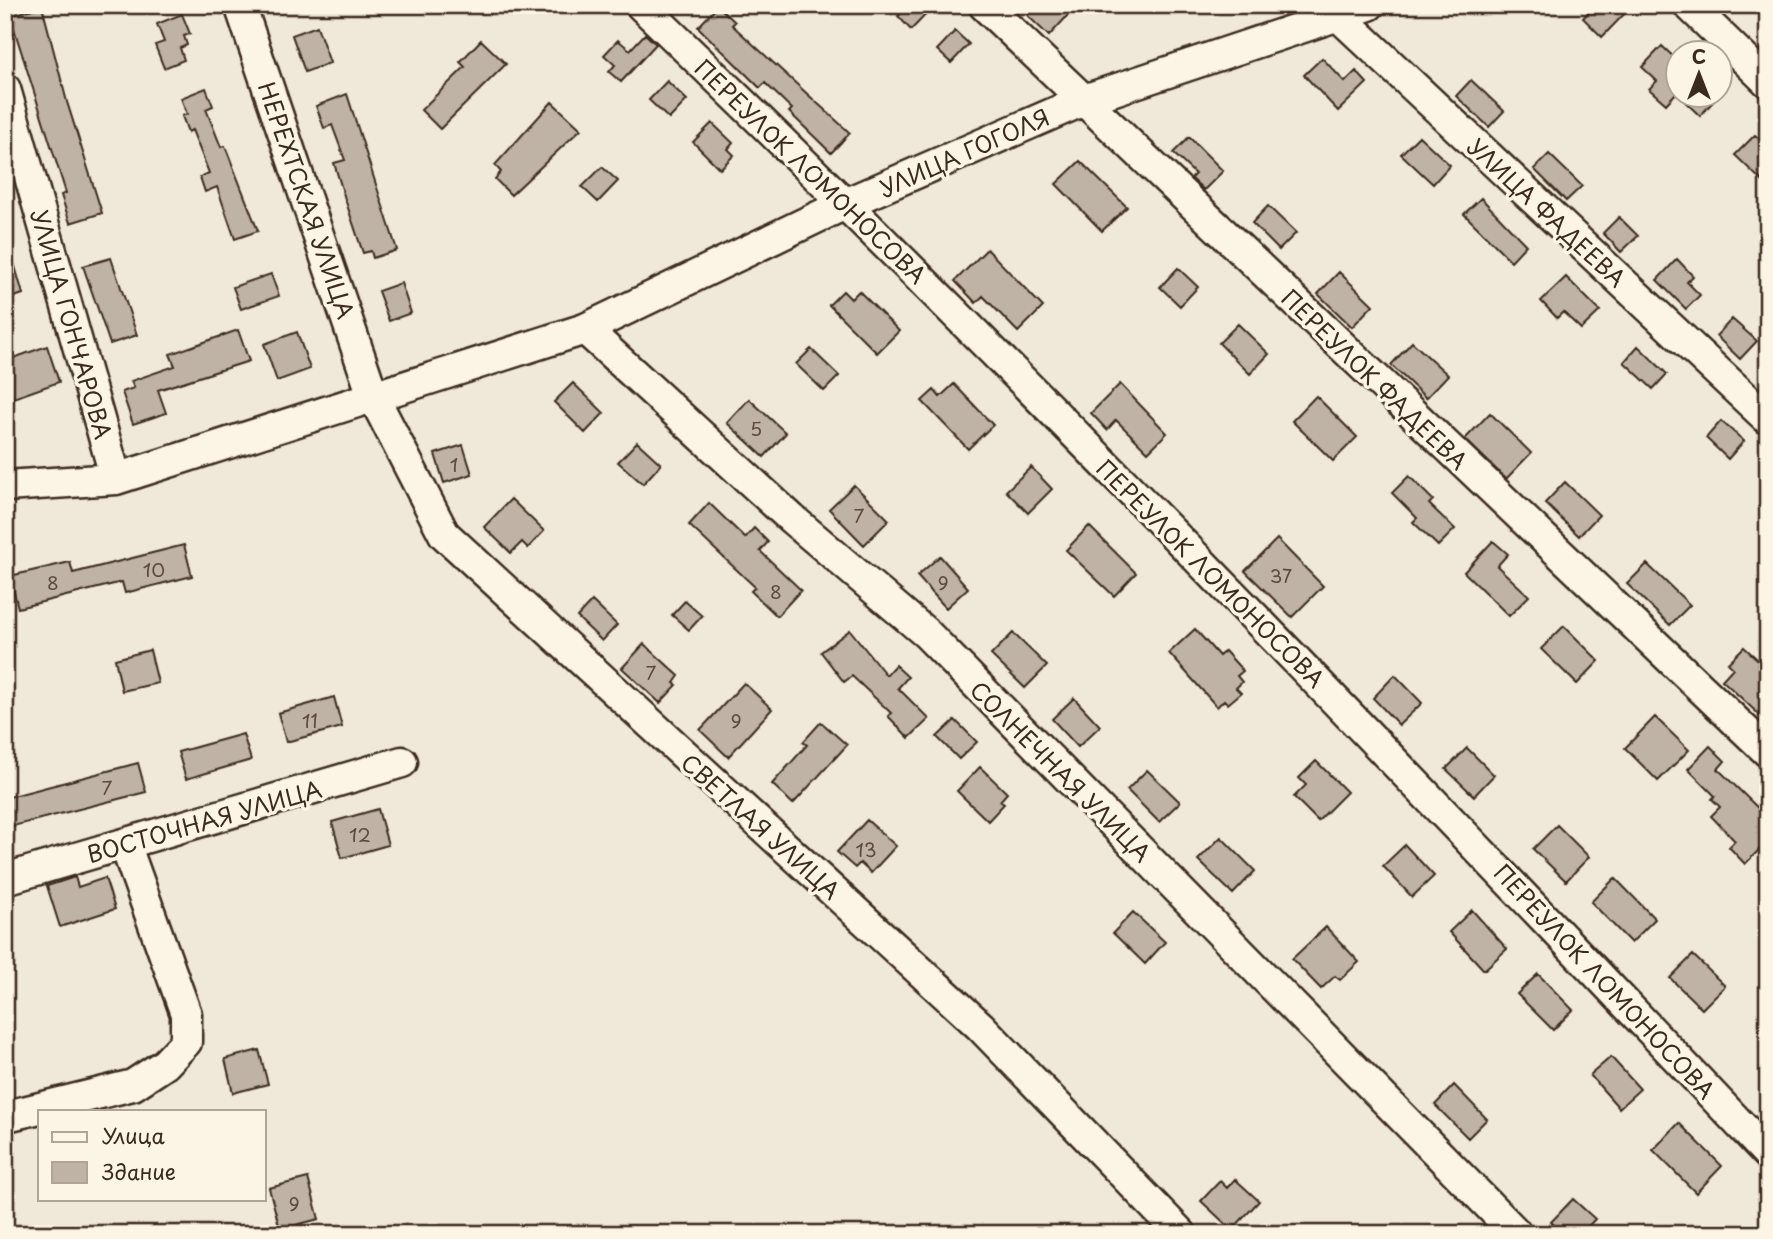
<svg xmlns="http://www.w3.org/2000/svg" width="1773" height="1239" font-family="'Playpen Sans',sans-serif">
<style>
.building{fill:#beb3a4;stroke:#3b2a1e;stroke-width:2}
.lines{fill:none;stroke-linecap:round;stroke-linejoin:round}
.minor-casing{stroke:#3b2a1e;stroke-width:35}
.minor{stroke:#fcf5e5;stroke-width:30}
.labels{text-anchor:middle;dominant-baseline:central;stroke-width:7;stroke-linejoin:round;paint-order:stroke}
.number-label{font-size:19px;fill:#5c4c40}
.street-label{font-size:23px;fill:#3b2a1e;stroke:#fcf5e5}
</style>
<rect width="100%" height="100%" fill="#f0e9d9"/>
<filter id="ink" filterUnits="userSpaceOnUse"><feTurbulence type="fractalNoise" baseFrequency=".0143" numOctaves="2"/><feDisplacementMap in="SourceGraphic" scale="14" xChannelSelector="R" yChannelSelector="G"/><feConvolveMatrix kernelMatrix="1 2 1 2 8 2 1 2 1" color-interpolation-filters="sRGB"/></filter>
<g filter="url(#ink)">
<!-- building -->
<path class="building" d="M 894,5 L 935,5 L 911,30 L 898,16 L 902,13 Z
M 1036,5 L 1061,5 L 1070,13 L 1049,36 L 1027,15 Z
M 1595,5 L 1633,5 L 1602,37 L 1583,18 Z
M 42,6 L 67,102 L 102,213 L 70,223 L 61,195 L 66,193 L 10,16 Z
M 718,6 L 735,22 L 732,25 L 850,133 L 831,153 L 789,112 L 792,109 L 765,83 L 760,88 L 698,27 Z
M 182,14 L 190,34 L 184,36 L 187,45 L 180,48 L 184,60 L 164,68 L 155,45 L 164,42 L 157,24 Z
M 317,26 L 330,63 L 305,72 L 292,35 Z
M 955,31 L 969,44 L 951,63 L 937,50 Z
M 645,34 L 656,44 L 621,82 L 609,72 L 615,65 L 604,55 L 618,40 L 630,50 Z
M 481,40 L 506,64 L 440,129 L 421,110 L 465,67 L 460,62 Z
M 1662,46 L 1678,61 L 1678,91 L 1666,104 L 1649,89 L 1657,81 L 1642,67 Z
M 1322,58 L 1345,82 L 1356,71 L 1367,83 L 1338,111 L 1304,75 Z
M 1471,80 L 1504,111 L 1489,127 L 1456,96 Z
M 667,81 L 687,100 L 669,119 L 649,100 Z
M 206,88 L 213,106 L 206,109 L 221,147 L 225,146 L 258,231 L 235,239 L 217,187 L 205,192 L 200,177 L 209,173 L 192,130 L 188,132 L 182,116 L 187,114 L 181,98 Z
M 347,94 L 397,250 L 373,258 L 371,251 L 363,253 L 345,199 L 334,163 L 345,160 L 332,125 L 324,128 L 316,106 Z
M 1677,94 L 1720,94 L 1700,116 Z
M 552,102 L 581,129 L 511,195 L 495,179 L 501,172 L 495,165 Z
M 712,123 L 733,143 L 728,149 L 734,155 L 720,169 L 693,142 Z
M 1755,135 L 1768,147 L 1768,187 L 1735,155 Z
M 1419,136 L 1450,165 L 1433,184 L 1401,154 Z
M 1189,137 L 1223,171 L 1204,190 L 1191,178 L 1195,174 L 1173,153 Z
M 1549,154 L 1582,186 L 1566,201 L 1534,169 Z
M 1080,161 L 1127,207 L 1102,231 L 1056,184 Z
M 602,167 L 618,181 L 598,202 L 582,187 Z
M 1481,198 L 1526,245 L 1511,261 L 1464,214 Z
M 1268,206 L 1296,233 L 1279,250 L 1252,223 Z
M 1619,217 L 1638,236 L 1621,252 L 1603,233 Z
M 10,249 L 23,294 L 5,300 L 5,250 Z
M 987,249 L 1043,307 L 1018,332 L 983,296 L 976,303 L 955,281 Z
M 111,258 L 137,335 L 110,344 L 83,266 Z
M 1677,259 L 1693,276 L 1687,282 L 1700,295 L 1686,309 L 1657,280 Z
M 1178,268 L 1198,287 L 1180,306 L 1160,287 Z
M 1339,272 L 1373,305 L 1352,327 L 1318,294 Z
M 271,274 L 279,296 L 241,309 L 233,287 Z
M 1566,277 L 1600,311 L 1581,329 L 1563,312 L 1557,318 L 1541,301 Z
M 401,283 L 411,313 L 389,321 L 378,291 Z
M 843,291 L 851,299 L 859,291 L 899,331 L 877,353 L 829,305 Z
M 1732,319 L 1757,341 L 1740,359 L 1716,336 Z
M 1238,324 L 1269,354 L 1250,374 L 1219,343 Z
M 238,330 L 249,361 L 158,390 L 166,413 L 133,424 L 122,392 L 134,388 L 131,381 L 175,366 L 170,354 Z
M 297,332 L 310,369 L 277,381 L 264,344 Z
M 1412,342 L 1448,375 L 1426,398 L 1391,365 Z
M 47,346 L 59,382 L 5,401 L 5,361 Z
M 1638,346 L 1667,374 L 1653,389 L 1624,362 Z
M 811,349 L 839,376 L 824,391 L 796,364 Z
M 573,383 L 604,413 L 585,433 L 554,402 Z
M 954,384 L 993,425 L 968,449 L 922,401 L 934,390 L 940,397 Z
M 1120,384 L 1167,433 L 1148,452 L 1116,420 L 1107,430 L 1091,413 Z
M 1316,396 L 1357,437 L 1333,461 L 1292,421 Z
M 749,399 L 786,433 L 764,457 L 727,423 Z
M 1490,413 L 1531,453 L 1506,479 L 1465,439 Z
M 1721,421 L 1744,441 L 1728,459 L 1706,438 Z
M 637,442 L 661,464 L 643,484 L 618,462 Z
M 463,445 L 472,474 L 444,483 L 435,454 Z
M 1031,467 L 1052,489 L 1028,513 L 1006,491 Z
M 1409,476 L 1433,500 L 1429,504 L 1455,529 L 1438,546 L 1413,522 L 1417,518 L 1392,493 Z
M 1565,482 L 1599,515 L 1579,536 L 1545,503 Z
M 854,485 L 889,520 L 864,545 L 829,509 Z
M 511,499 L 544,531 L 528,548 L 522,542 L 511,553 L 484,527 Z
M 709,503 L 745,538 L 754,528 L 768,542 L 760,551 L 801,590 L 777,616 L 751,591 L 755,587 L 689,525 Z
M 1089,526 L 1136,573 L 1114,596 L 1066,550 Z
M 1277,539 L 1323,586 L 1292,617 L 1245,571 Z
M 1493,541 L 1508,554 L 1497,566 L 1529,596 L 1509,616 L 1464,572 Z
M 184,545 L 192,576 L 125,593 L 122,582 L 18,608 L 10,576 L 70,562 L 73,573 Z
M 940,556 L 968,588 L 946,608 L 917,576 Z
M 1647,564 L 1690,605 L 1670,625 L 1627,584 Z
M 592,601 L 617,625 L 602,641 L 577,617 Z
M 685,601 L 702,616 L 689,630 L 672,615 Z
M 1564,626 L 1599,661 L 1577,684 L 1541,649 Z
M 1195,629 L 1219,656 L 1225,651 L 1243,671 L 1237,676 L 1242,682 L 1236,688 L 1241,693 L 1228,704 L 1224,700 L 1217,707 L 1169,653 Z
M 850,630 L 886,675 L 895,665 L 908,677 L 898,688 L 929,719 L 909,738 L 888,716 L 891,713 L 852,676 L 844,682 L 821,652 Z
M 1013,633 L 1047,666 L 1025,688 L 991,655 Z
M 644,644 L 679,676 L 674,683 L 677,685 L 660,703 L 622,668 Z
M 1744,647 L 1768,669 L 1768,723 L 1722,680 L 1733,668 L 1728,663 Z
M 150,650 L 158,683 L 122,691 L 115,659 Z
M 1395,675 L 1422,703 L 1399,725 L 1373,698 Z
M 744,683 L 772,709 L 728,757 L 700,730 Z
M 334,697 L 342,727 L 286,742 L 278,713 Z
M 1074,698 L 1100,726 L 1078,747 L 1052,719 Z
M 1655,717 L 1689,750 L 1658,781 L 1625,748 Z
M 955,720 L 977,742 L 959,759 L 937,737 Z
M 821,722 L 847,745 L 793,804 L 772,784 L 807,745 L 803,742 Z
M 243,734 L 251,760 L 186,779 L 178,752 Z
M 1710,746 L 1725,761 L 1718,769 L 1768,818 L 1768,841 L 1745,864 L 1729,847 L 1735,841 L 1711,816 L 1720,807 L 1712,799 L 1715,796 L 1688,769 Z
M 1467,748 L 1494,775 L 1474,796 L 1446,769 Z
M 1316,761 L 1347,792 L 1318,821 L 1294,797 L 1306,785 L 1299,778 Z
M 138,763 L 146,792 L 5,828 L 5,798 Z
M 980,767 L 1007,793 L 1000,801 L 1004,804 L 988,821 L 957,791 Z
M 1147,770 L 1180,802 L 1159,822 L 1127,790 Z
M 378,809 L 388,845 L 342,858 L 332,822 Z
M 867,820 L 896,846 L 871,873 L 860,863 L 855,868 L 837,852 Z
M 1557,825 L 1589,857 L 1566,881 L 1533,849 Z
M 1221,837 L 1255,871 L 1233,894 L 1198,860 Z
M 1405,845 L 1434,876 L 1412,897 L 1383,866 Z
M 75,877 L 78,887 L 105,878 L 115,909 L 60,927 L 47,886 Z
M 1615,878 L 1655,919 L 1631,943 L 1591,902 Z
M 1472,910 L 1507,949 L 1484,970 L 1449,932 Z
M 1133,912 L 1165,942 L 1145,964 L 1113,933 Z
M 1326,927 L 1359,962 L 1340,980 L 1335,976 L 1321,989 L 1292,959 Z
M 1693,955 L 1725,986 L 1702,1009 L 1670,978 Z
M 1538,974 L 1573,1010 L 1553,1030 L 1517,994 Z
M 259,1050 L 268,1084 L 233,1093 L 225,1059 Z
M 1611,1057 L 1640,1089 L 1619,1108 L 1590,1075 Z
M 1454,1085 L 1487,1119 L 1468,1138 L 1435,1105 Z
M 1679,1123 L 1722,1166 L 1696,1193 L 1653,1150 Z
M 308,1178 L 319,1219 L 280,1229 L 269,1188 Z
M 1235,1179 L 1259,1201 L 1232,1230 L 1201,1201 L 1220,1181 L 1227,1188 Z
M 1573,1199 L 1595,1219 L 1581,1234 L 1563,1234 L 1551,1222 Z"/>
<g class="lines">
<!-- minor casing -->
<g class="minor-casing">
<path id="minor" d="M 240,5 L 373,396 L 444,534 L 980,1026 L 1181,1234
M 641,5 C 1028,377 1399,764 1768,1154
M 984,5 L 1768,752
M 1327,5 L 1768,419
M 1689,5 L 1768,82
M 5,89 L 116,479
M 585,329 L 792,519 L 927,634 L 1517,1234
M 5,486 L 116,479 L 585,329 L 847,203 L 1084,100 L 1369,5
M 5,879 L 402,762
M 7,1116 L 133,1085 L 165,1064 L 186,1042 L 186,1014 L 125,844"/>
</g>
<!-- minor -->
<use href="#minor" class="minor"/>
</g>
</g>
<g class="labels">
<!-- number labels -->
<g class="number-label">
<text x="756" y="428">5</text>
<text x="454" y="464">1</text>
<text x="859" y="515">7</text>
<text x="154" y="569">10</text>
<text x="1281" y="575">37</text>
<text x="53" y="582">8</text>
<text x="943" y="582">9</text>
<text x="776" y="591">8</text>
<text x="651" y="672">7</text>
<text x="310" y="720">11</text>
<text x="736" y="720">9</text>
<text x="107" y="787">7</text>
<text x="360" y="834">12</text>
<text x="866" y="849">13</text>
<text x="294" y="1203">9</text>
</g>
<!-- street labels -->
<g class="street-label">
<text transform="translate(964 152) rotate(-24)">УЛИЦА ГОГОЛЯ</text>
<text transform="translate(811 171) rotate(44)">ПЕРЕУЛОК ЛОМОНОСОВА</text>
<text transform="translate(307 200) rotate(71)">НЕРЕХТСКАЯ УЛИЦА</text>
<text transform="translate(1547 212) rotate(43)">УЛИЦА ФАДЕЕВА</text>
<text transform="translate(72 324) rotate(74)">УЛИЦА ГОНЧАРОВА</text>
<text transform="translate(1375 379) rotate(44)">ПЕРЕУЛОК ФАДЕЕВА</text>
<text transform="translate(1211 573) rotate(45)">ПЕРЕУЛОК ЛОМОНОСОВА</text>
<text transform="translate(1061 771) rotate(45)">СОЛНЕЧНАЯ УЛИЦА</text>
<text transform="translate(204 821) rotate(-16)">ВОСТОЧНАЯ УЛИЦА</text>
<text transform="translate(761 826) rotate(42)">СВЕТЛАЯ УЛИЦА</text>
<text transform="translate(1605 981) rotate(47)">ПЕРЕУЛОК ЛОМОНОСОВА</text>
</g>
</g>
<!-- margin -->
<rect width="1773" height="1239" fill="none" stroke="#fcf5e5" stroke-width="28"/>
<rect x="14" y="14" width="1745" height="1211" fill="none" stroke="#3b2a1e" stroke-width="2.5" filter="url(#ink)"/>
<!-- legend -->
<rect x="38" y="1110" width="228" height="91" fill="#fcf5e5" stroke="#afa495" stroke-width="2"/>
<rect x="52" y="1132" width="35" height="10" fill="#fcf5e5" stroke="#afa495" stroke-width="2"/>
<text x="102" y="1144" font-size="21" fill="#3b2a1e">Улица</text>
<rect x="52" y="1162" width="35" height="21" fill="#beb3a4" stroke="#afa495" stroke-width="2"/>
<text x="102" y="1180" font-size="21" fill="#3b2a1e">Здание</text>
<!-- north arrow -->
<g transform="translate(1699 74)"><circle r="33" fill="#fcf5e5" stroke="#afa495" stroke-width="2"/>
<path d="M0-5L12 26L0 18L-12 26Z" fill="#3b2a1e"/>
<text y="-10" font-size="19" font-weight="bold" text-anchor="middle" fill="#3b2a1e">С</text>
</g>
</svg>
